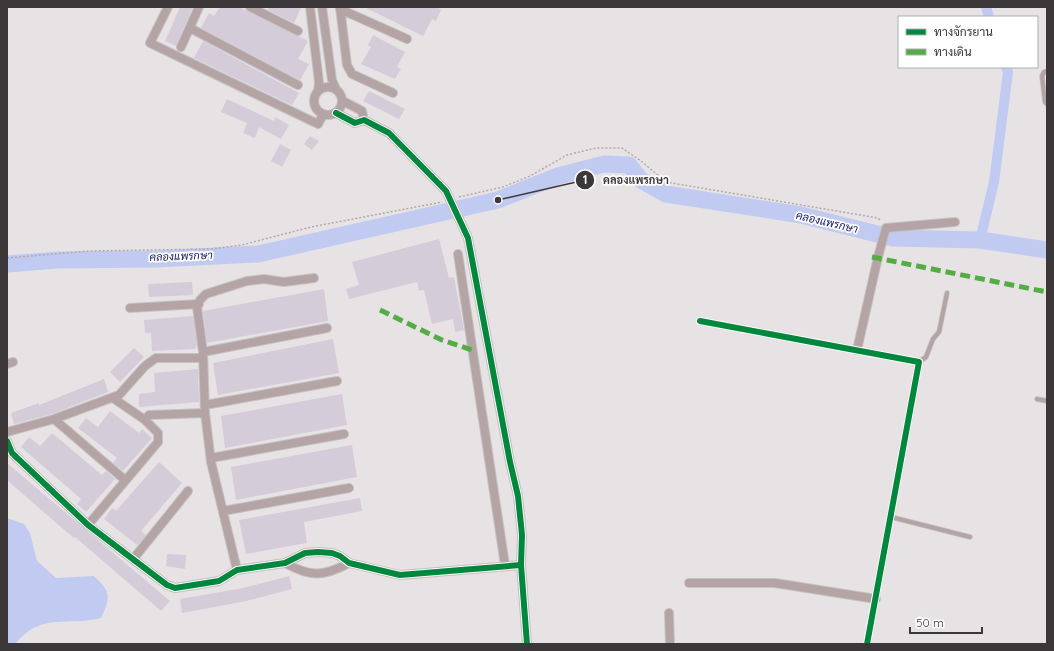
<svg xmlns="http://www.w3.org/2000/svg" width="1054" height="651" font-family="Quicksand,Sarabun,sans-serif">
<style>
.water{fill:#c1caf0}
.lines{fill:none;stroke-linecap:round;stroke-linejoin:round}
.canal{stroke:#c1caf0;stroke-width:10}
.river{stroke:#c1caf0;stroke-width:17}
.building{fill:#d4ccd9}
.minor-tunnel{stroke:#c5c1c3;stroke-width:8;stroke-dasharray:8 4;stroke-linecap:butt}
.service-casing{stroke:#c4c2c3;stroke-width:5.5}
.minor-casing{stroke:#c4c2c3;stroke-width:10}
.path{stroke:#b3a8a9;stroke-width:1.5;stroke-dasharray:2 2;stroke-linecap:butt}
.service{stroke:#b5a4a5;stroke-width:4}
.minor{stroke:#b5a4a5;stroke-width:8}
.quiet{stroke:#55ac46;stroke-width:5;stroke-dasharray:10 5;stroke-linecap:butt}
.cycleway-casing{stroke:#fff;stroke-width:8}
.cycleway{stroke:#00873e;stroke-width:6}
.labels{text-anchor:middle;dominant-baseline:central;stroke-width:3.5;stroke-linejoin:round;paint-order:stroke}
.water-label{font-size:11px;font-style:italic;fill:#1e236d;stroke:#fff}
.leader{fill:none;stroke:#3c383a;stroke-width:1.5}
.callout-dot{fill:#3c383a;stroke:#fff;stroke-width:1.5}
.mark-label{font-size:12px;text-anchor:middle;font-weight:bold;fill:#fff}
.callout-label{font-size:11px;text-anchor:middle;font-weight:bold;fill:#3c383a;stroke:#fff;stroke-width:3.5;stroke-linejoin:round;paint-order:stroke}
</style>
<rect width="100%" height="100%" fill="#e7e3e5"/>
<!-- water -->
<path class="water" d="M 7,518 L 24,524 L 30,533 L 37,561 L 56,578 L 94,576 C 111,592 111,597 101,618 C 65,627 43,611 15,644 L 7,644 Z"/>
<g class="lines">
<!-- canal -->
<path class="canal" d="M 986,7 L 989,17
M 980,240 L 994,182 L 1008,72 L 1006,67"/>
<!-- river -->
<path class="river" d="M 7,264 L 57,260 L 156,259 L 258,254 L 498,200 L 558,176 L 604,164 L 629,165 L 641,180 L 666,194 L 801,215 L 893,238 L 980,240 L 1047,250"/>
</g>
<!-- building -->
<path class="building" d="M 180,7 L 193,7 L 176,46 L 165,41 Z
M 220,7 L 239,7 L 308,41 L 298,59 L 309,64 L 300,80 L 201,28 L 209,13 L 214,16 Z
M 269,7 L 301,7 L 294,23 L 268,10 Z
M 364,7 L 436,7 L 441,10 L 436,21 L 432,19 L 423,36 Z
M 373,35 L 405,52 L 397,67 L 401,69 L 395,79 L 361,64 L 371,47 L 368,45 Z
M 203,41 L 299,93 L 292,105 L 194,58 Z
M 369,91 L 405,109 L 399,119 L 363,101 Z
M 227,99 L 274,121 L 275,117 L 289,125 L 281,139 L 259,127 L 255,138 L 243,133 L 247,123 L 221,112 Z
M 310,136 L 319,141 L 312,150 L 304,144 Z
M 280,144 L 291,150 L 282,167 L 271,161 Z
M 439,239 L 449,278 L 454,277 L 464,330 L 455,332 L 453,319 L 432,324 L 424,290 L 419,291 L 417,282 L 349,299 L 346,289 L 359,285 L 352,262 Z
M 192,282 L 193,295 L 149,297 L 148,284 Z
M 324,289 L 328,321 L 207,343 L 203,311 Z
M 193,316 L 197,345 L 195,349 L 152,351 L 151,333 L 145,333 L 144,320 Z
M 333,339 L 339,373 L 218,395 L 213,363 Z
M 134,348 L 144,357 L 120,382 L 110,372 Z
M 198,369 L 199,402 L 139,407 L 139,394 L 155,392 L 154,373 Z
M 104,379 L 108,392 L 52,414 L 14,424 L 11,413 L 39,403 L 39,405 Z
M 342,394 L 347,425 L 225,448 L 221,416 Z
M 110,411 L 139,433 L 142,429 L 152,438 L 123,471 L 113,463 L 117,458 L 78,428 L 86,418 L 98,427 Z
M 52,433 L 102,475 L 106,471 L 115,479 L 86,512 L 77,504 L 81,499 L 21,447 L 29,437 L 40,446 Z
M 352,445 L 357,477 L 236,500 L 231,467 Z
M 159,462 L 182,483 L 141,531 L 146,535 L 137,545 L 104,519 L 112,508 L 116,511 Z
M 7,463 L 170,601 L 161,611 L 75,537 L 74,538 L 62,528 L 7,480 Z
M 360,498 L 362,511 L 304,522 L 307,543 L 246,554 L 239,520 Z
M 167,554 L 186,555 L 185,569 L 166,566 Z
M 289,576 L 292,589 L 246,601 L 182,613 L 180,599 L 243,588 Z"/>
<g class="lines">
<!-- minor-tunnel -->
<path class="minor-tunnel" d="M 700,321 L 919,362 L 867,644"/>
<!-- service casing -->
<g class="service-casing">
<path id="service" d="M 1047,71 L 1044,72 L 1042,76 L 1045,102 L 1047,104
M 919,362 L 926,357 L 933,339 L 939,332 L 947,293
M 1037,399 L 1047,401
M 891,517 L 970,537"/>
</g>
<!-- minor casing -->
<g class="minor-casing">
<path id="minor" d="M 168,7 L 150,43 L 318,124 L 323,115
M 250,7 L 298,31
M 310,7 L 319,82 L 318,91
M 322,7 L 332,80 L 336,89
M 340,7 L 347,65 L 352,74 L 393,93
M 340,9 L 407,39
M 190,28 L 298,85
M 181,47 L 199,7
M314 101a14 14 0 1 1 28 0a14 14 0 1 1-28 0Z
M 343,101 L 362,111 L 364,120
M 336,113 L 355,123 L 364,120 L 389,133 L 446,191 L 468,238 L 510,462 L 518,496 L 522,535 L 521,565 L 527,644
M 458,254 L 505,565
M 130,308 L 199,304
M 857,350 L 878,257 L 886,228 L 955,222
M 203,352 L 327,328
M 7,364 L 13,362
M 113,398 L 145,420
M 205,405 L 337,381
M 54,419 L 125,480
M 7,432 L 54,419 L 119,395 L 145,366 L 156,358 L 203,358
M 7,441 L 12,453 L 88,525 L 167,585 L 175,588 L 219,581 L 237,570 L 285,563 L 305,553 L 318,552 L 332,553 L 340,556 L 349,563 L 400,575 L 521,565
M 211,458 L 344,434
M 223,511 L 349,488
M 88,525 L 158,442 L 158,433 L 145,420 L 149,415 L 205,413
M 134,558 L 188,491
M 285,563 C 310,577 323,577 349,563
M 237,570 L 211,462 L 205,413 L 203,352 L 197,307 L 200,300 L 206,294 L 247,281 L 264,279 L 284,282 L 314,278
M 689,583 L 775,583 L 876,599
M 669,613 L 670,644"/>
</g>
<!-- path -->
<path class="path" d="M 459,197 L 503,187 L 530,176 L 567,155 L 596,148 L 622,148 L 641,161 L 666,182 L 878,218 L 881,221
M 7,258 L 89,251 L 211,249 L 242,245 L 311,227 L 442,202"/>
<!-- service -->
<use href="#service" class="service"/>
<!-- minor -->
<use href="#minor" class="minor"/>
<!-- quiet -->
<path class="quiet" d="M 872,257 L 1047,292
M 380,310 L 442,340 L 472,350"/>
<!-- cycleway casing -->
<g class="cycleway-casing">
<path id="cycleway" d="M 336,113 L 355,123 L 364,120 L 389,133 L 446,191 L 468,238 L 510,462 L 518,496 L 522,535 L 521,565 L 527,644
M 700,321 L 919,362 L 867,644
M 7,441 L 12,453 L 88,525 L 167,585 L 175,588 L 219,581 L 237,570 L 285,563 L 305,553 L 318,552 L 332,553 L 340,556 L 349,563 L 400,575 L 521,565"/>
</g>
<!-- cycleway -->
<use href="#cycleway" class="cycleway"/>
</g>
<g class="labels">
<!-- water labels -->
<g class="water-label">
<text transform="translate(827 222) rotate(13)">คลองแพรกษา</text>
<text transform="translate(181 256) rotate(-2)">คลองแพรกษา</text>
</g>
</g>
<!-- callouts -->
<path class="leader" d="M498 200L585 180"/>
<g class="callout-dot">
<circle cx="498" cy="200" r="4"/>
<circle cx="585" cy="180" r="10"/>
</g>
<g class="mark-label">
<text x="585" y="184">1</text>
</g>
<g class="callout-label">
<text x="636" y="184">คลองแพรกษา</text>
</g>
<!-- border -->
<rect width="1054" height="651" fill="none" stroke="#3c383a" stroke-width="16"/>
<!-- legend -->
<rect x="898" y="16" width="140" height="52" fill="#ffffff" stroke="#b1afb0"/>
<rect x="906" y="29" width="20" height="6" fill="#00873e" stroke="#b1afb0"/>
<text x="934" y="36" font-size="12" fill="#3c383a">ทางจักรยาน</text>
<rect x="906" y="49" width="20" height="6" fill="#55ac46" stroke="#b1afb0"/>
<text x="934" y="56" font-size="12" fill="#3c383a">ทางเดิน</text>
<!-- scale -->
<path d="M910 627v6h72v-6" fill="none" stroke="#3c383a" stroke-width="2"/>
<text x="916" y="627" font-size="12" fill="#3c383a" stroke="#ffffff" stroke-width="3" paint-order="stroke">50 m</text>
</svg>
